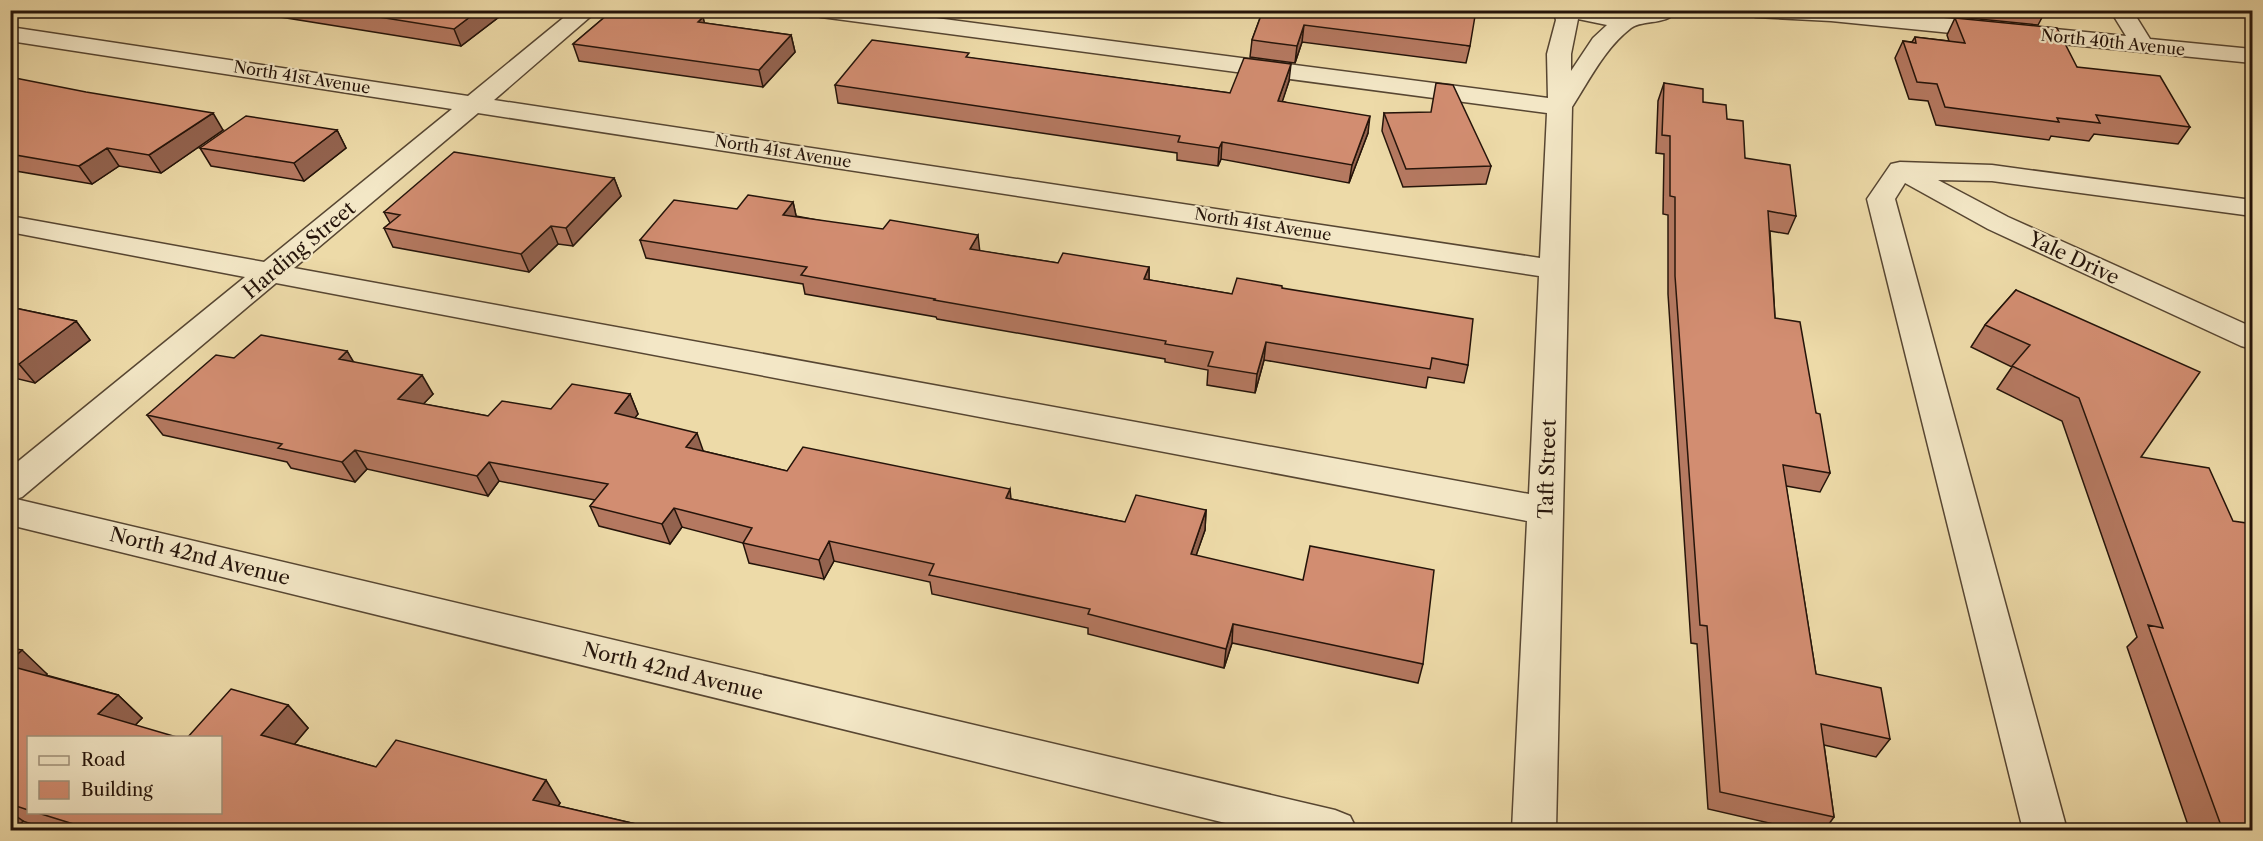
<svg xmlns="http://www.w3.org/2000/svg" width="2263" height="841" font-family="'Libre Caslon Text',serif">
<style>
.lines{fill:none;stroke-linecap:round;stroke-linejoin:round}
.minor-casing{stroke:#574632;stroke-width:3}
.minor{fill:#f3e7c6;fill-rule:evenodd}
.wall{fill:#b57961;stroke:#25140a;stroke-width:1.5}
.shaded-wall{fill:#93634f;stroke:#25140a;stroke-width:1.5}
.building{fill:#d28d71;stroke:#25140a;stroke-width:1.5}
.labels{text-anchor:middle;dominant-baseline:central;stroke-width:4.5;stroke-linejoin:round;paint-order:stroke}
.far-street-label{font-size:16px;fill:#25140a;stroke:#f3e7c6}
.street-label{font-size:20px;fill:#25140a;stroke:#f3e7c6}
</style>
<rect width="100%" height="100%" fill="#eddaa8"/>
<filter id="stains"><feTurbulence type="fractalNoise" baseFrequency=".00333" numOctaves="4"/><feColorMatrix values="0 0 0 0 .2 0 0 0 0 .09 0 0 0 0 .02 0 0 0 .5 -.17"/></filter>
<radialGradient id="worn" r=".72"><stop offset=".6" stop-color="#630" stop-opacity="0"/><stop offset="1" stop-color="#630" stop-opacity=".3"/></radialGradient>
<g class="lines">
<!-- minor casing -->
<g class="minor-casing">
<path id="minor" d="M 573,10 L 598,10 L 494,100 L 1540,258 L 1547,113 L 821,17 L 813,15 L 810,10 L 875,10 L 1548,98 L 1547,54 L 1556,20 L 1553,10 L 1620,13 L 1678,10 C 1667,26 1644,19 1631,28 C 1605,48 1590,79 1572,107 L 1556,830 L 1512,830 L 1527,521 L 276,283 L 22,497 L 16,499 L 1335,810 L 1350,816 L 1357,830 L 1254,830 L 10,525 L 10,468 L 245,277 L 10,232 L 10,216 L 264,262 L 452,109 L 10,41 L 10,27 L 468,96 ZM 1578,19 L 1607,25 L 1593,38 L 1571,71 L 1571,54 ZM 478,113 L 1539,276 L 1529,494 L 294,268 Z
M 1745,10 L 1863,10 L 2126,36 L 2110,10 L 2132,10 L 2150,39 L 2252,49 L 2252,63 L 1831,21 L 1756,17 L 1748,15 Z
M 1900,162 L 1992,165 L 2252,200 L 2252,216 L 1992,181 L 1938,180 L 2008,217 L 2252,327 L 2252,349 L 2241,346 L 1988,229 L 1905,183 L 1895,199 L 2067,830 L 2023,830 L 1867,199 L 1891,164 Z"/>
</g>
<!-- minor -->
<use href="#minor" class="minor"/>
</g>
<!-- wall -->
<path class="wall" d="M 271,10 L 508,10 L 461,46 L 274,16 Z
M 613,10 L 693,10 L 695,16 L 703,17 L 704,23 L 791,35 L 795,52 L 763,87 L 579,61 L 573,44 Z
M 1263,10 L 1470,46 L 1466,63 L 1302,42 L 1295,63 L 1250,57 L 1252,40 Z
M 1937,10 L 2046,10 L 2038,25 L 1939,15 Z
M 1955,18 L 2077,67 L 2190,127 L 2178,144 L 2094,134 L 2089,141 L 2051,136 L 2049,140 L 1936,125 L 1928,101 L 1909,99 L 1895,58 L 1903,41 L 1912,42 L 1915,37 L 1949,41 L 1947,35 Z
M 970,58 L 1230,93 L 1289,81 L 1282,101 L 1368,133 L 1349,183 L 1221,159 L 1218,166 L 1177,160 L 1177,153 L 838,103 L 835,85 Z
M 10,77 L 223,130 L 161,173 L 119,166 L 92,184 L 10,170 Z
M 1664,83 L 1703,102 L 1727,119 L 1745,158 L 1796,216 L 1788,234 L 1770,231 L 1775,318 L 1816,413 L 1830,473 L 1820,492 L 1786,486 L 1816,674 L 1890,739 L 1876,757 L 1824,745 L 1834,817 L 1824,831 L 1804,831 L 1708,809 L 1697,644 L 1691,643 L 1668,294 L 1668,215 L 1663,214 L 1664,154 L 1656,153 L 1658,101 Z
M 1384,113 L 1491,166 L 1486,184 L 1403,187 L 1382,131 Z
M 337,130 L 346,148 L 304,181 L 211,166 L 200,148 Z
M 614,178 L 621,196 L 573,246 L 558,244 L 529,272 L 393,247 L 384,228 L 390,223 L 384,212 Z
M 793,202 L 796,216 L 980,251 L 1058,263 L 1149,267 L 1149,280 L 1232,294 L 1282,288 L 1468,365 L 1464,383 L 1428,377 L 1426,388 L 1264,360 L 1255,393 L 1207,385 L 1208,370 L 1165,362 L 1165,359 L 937,319 L 936,317 L 805,294 L 803,284 L 646,258 L 640,240 L 737,209 Z
M 2016,290 L 2141,457 L 2253,831 L 2190,831 L 2127,647 L 2137,637 L 2062,421 L 1997,389 L 2012,367 L 1971,347 L 1985,325 Z
M 10,307 L 76,321 L 90,340 L 35,383 L 10,377 Z
M 347,351 L 353,362 L 433,394 L 423,404 L 488,416 L 551,409 L 630,394 L 638,414 L 634,418 L 703,451 L 787,471 L 1011,499 L 1125,522 L 1206,510 L 1205,530 L 1196,555 L 1423,664 L 1418,683 L 1232,643 L 1224,668 L 1088,634 L 1088,628 L 932,594 L 930,582 L 834,561 L 824,579 L 749,563 L 743,543 L 682,527 L 670,544 L 599,526 L 590,506 L 595,500 L 499,481 L 488,496 L 367,469 L 355,482 L 291,468 L 287,462 L 163,435 L 147,415 L 234,358 Z
M 10,648 L 47,674 L 46,675 L 118,695 L 142,718 L 135,725 L 28,738 L 28,813 L 220,813 L 288,705 L 308,728 L 294,744 L 376,767 L 560,803 L 558,806 L 666,831 L 52,831 L 23,821 L 14,831 L 10,831 Z"/>
<!-- shaded-wall -->
<path class="shaded-wall" d="M 479,10 L 508,10 L 461,46 L 454,29 Z
M 690,10 L 693,10 L 697,25 L 685,15 Z
M 703,17 L 707,34 L 698,22 Z
M 1304,25 L 1302,42 L 1295,63 L 1297,46 Z
M 791,35 L 795,52 L 763,87 L 759,70 Z
M 1291,64 L 1289,81 L 1277,118 L 1278,101 Z
M 213,113 L 223,130 L 161,173 L 149,155 Z
M 1370,116 L 1368,133 L 1349,183 L 1352,165 Z
M 337,130 L 346,148 L 304,181 L 294,163 Z
M 1222,142 L 1221,159 L 1218,166 L 1219,148 Z
M 107,148 L 119,166 L 92,184 L 79,166 Z
M 614,178 L 621,196 L 573,246 L 566,228 Z
M 793,202 L 797,220 L 783,215 Z
M 551,226 L 558,244 L 529,272 L 521,254 Z
M 978,235 L 980,253 L 970,249 Z
M 1149,267 L 1149,285 L 1144,279 Z
M 76,321 L 90,340 L 35,383 L 19,364 Z
M 1266,342 L 1264,360 L 1255,393 L 1257,374 Z
M 347,351 L 359,371 L 339,359 Z
M 422,375 L 433,394 L 409,419 L 398,399 Z
M 630,394 L 638,414 L 623,433 L 615,413 Z
M 697,433 L 704,453 L 686,447 Z
M 355,450 L 367,469 L 355,482 L 342,462 Z
M 489,462 L 499,481 L 488,496 L 477,476 Z
M 1010,489 L 1012,509 L 1006,498 Z
M 674,508 L 682,527 L 670,544 L 662,524 Z
M 1206,510 L 1205,530 L 1190,573 L 1191,554 Z
M 829,541 L 834,561 L 824,579 L 819,560 Z
M 1233,624 L 1232,643 L 1224,668 L 1226,649 Z
M 22,650 L 47,674 L 33,688 L 10,668 L 10,661 Z
M 118,695 L 142,718 L 123,738 L 98,714 Z
M 288,705 L 308,728 L 283,758 L 261,735 Z
M 546,780 L 560,803 L 548,822 L 533,800 Z
M 10,812 L 23,821 L 14,831 L 10,831 Z
M 209,826 L 213,831 L 205,831 Z"/>
<!-- building -->
<path class="building" d="M 335,10 L 479,10 L 454,29 Z
M 613,10 L 690,10 L 685,15 L 703,17 L 698,22 L 791,35 L 759,70 L 573,44 Z
M 1263,10 L 1476,10 L 1470,46 L 1304,25 L 1297,46 L 1252,40 Z
M 1955,18 L 2057,28 L 2077,67 L 2160,76 L 2190,127 L 2096,115 L 2100,123 L 2057,118 L 2059,122 L 1945,107 L 1937,84 L 1917,82 L 1903,41 L 1916,43 L 1915,37 L 1965,43 Z
M 872,40 L 969,53 L 966,57 L 1230,93 L 1244,58 L 1291,64 L 1278,101 L 1370,116 L 1352,165 L 1222,142 L 1219,148 L 1178,142 L 1180,136 L 835,85 Z
M 10,77 L 86,92 L 213,113 L 149,155 L 107,148 L 79,166 L 10,154 Z
M 1436,83 L 1453,85 L 1491,166 L 1406,169 L 1384,113 L 1431,112 Z
M 1664,83 L 1703,89 L 1703,102 L 1726,105 L 1727,119 L 1743,121 L 1745,158 L 1790,165 L 1796,216 L 1768,211 L 1775,318 L 1800,322 L 1816,413 L 1820,414 L 1830,473 L 1783,465 L 1816,674 L 1881,688 L 1890,739 L 1821,724 L 1834,817 L 1720,792 L 1707,626 L 1700,625 L 1675,276 L 1675,197 L 1670,196 L 1670,136 L 1662,135 Z
M 246,116 L 337,130 L 294,163 L 200,148 Z
M 454,152 L 614,178 L 566,228 L 551,226 L 521,254 L 384,228 L 400,215 L 384,212 Z
M 748,195 L 793,202 L 783,215 L 883,229 L 890,220 L 978,235 L 970,249 L 1058,263 L 1063,253 L 1149,267 L 1144,279 L 1232,294 L 1237,278 L 1282,286 L 1282,288 L 1473,319 L 1468,365 L 1432,358 L 1430,369 L 1266,342 L 1257,374 L 1208,366 L 1213,352 L 1165,344 L 1166,341 L 934,300 L 935,299 L 801,275 L 807,267 L 640,240 L 674,200 L 737,209 Z
M 2016,290 L 2200,372 L 2141,457 L 2209,468 L 2233,521 L 2253,524 L 2253,831 L 2223,831 L 2148,625 L 2163,628 L 2079,398 L 2012,366 L 2030,345 L 1985,325 Z
M 10,307 L 76,321 L 19,364 L 10,362 Z
M 261,335 L 347,351 L 339,359 L 422,375 L 398,399 L 488,416 L 502,401 L 551,409 L 572,384 L 630,394 L 615,413 L 697,433 L 686,447 L 787,471 L 803,447 L 1010,489 L 1006,498 L 1125,522 L 1136,495 L 1206,510 L 1191,554 L 1303,580 L 1310,546 L 1434,570 L 1423,664 L 1233,624 L 1226,649 L 1088,614 L 1090,609 L 929,575 L 934,564 L 829,541 L 819,560 L 743,543 L 752,528 L 674,508 L 662,524 L 590,506 L 608,484 L 489,462 L 477,476 L 355,450 L 342,462 L 278,448 L 282,444 L 147,415 L 216,355 L 234,358 Z
M 10,648 L 22,650 L 10,661 Z
M 10,666 L 118,695 L 98,714 L 180,738 L 28,738 L 28,810 L 10,804 Z
M 231,689 L 288,705 L 261,735 L 376,767 L 396,740 L 546,780 L 533,800 L 666,831 L 223,831 L 209,826 L 205,831 L 96,831 L 38,813 L 220,813 L 220,738 L 187,738 Z"/>
<g class="labels">
<!-- far-street labels -->
<g class="far-street-label">
<text transform="translate(2113 42) rotate(6)">North 40th Avenue</text>
<text transform="translate(302 77) rotate(9)">North 41st Avenue</text>
<text transform="translate(783 151) rotate(9)">North 41st Avenue</text>
<text transform="translate(1263 224) rotate(9)">North 41st Avenue</text>
</g>
<!-- street labels -->
<g class="street-label">
<text transform="translate(299 250) rotate(-40)">Harding Street</text>
<text transform="translate(2074 258) rotate(25)">Yale Drive</text>
<text transform="translate(1547 469) rotate(-88)">Taft Street</text>
<text transform="translate(200 556) rotate(14)">North 42nd Avenue</text>
<text transform="translate(673 671) rotate(14)">North 42nd Avenue</text>
</g>
</g>
<!-- margin -->
<rect width="2263" height="841" fill="none" stroke="#eddaa8" stroke-width="36"/>
<rect x="12" y="12" width="2239" height="817" fill="none" stroke="#25140a" stroke-width="3"/>
<rect x="18" y="18" width="2227" height="805" fill="none" stroke="#25140a" stroke-width="1.5"/>
<!-- legend -->
<rect x="27" y="736" width="195" height="78" fill="#f3e7c6" stroke="#a1937b" stroke-width="1.5"/>
<rect x="39" y="756" width="30" height="9" fill="#f3e7c6" stroke="#a1937b" stroke-width="1.5"/>
<text x="81" y="766" font-size="18" fill="#25140a">Road</text>
<rect x="39" y="781" width="30" height="18" fill="#d28d71" stroke="#a1937b" stroke-width="1.5"/>
<text x="81" y="796" font-size="18" fill="#25140a">Building</text>
<rect width="100%" height="100%" filter="url(#stains)"/>
<rect width="100%" height="100%" fill="url(#worn)"/>
</svg>
